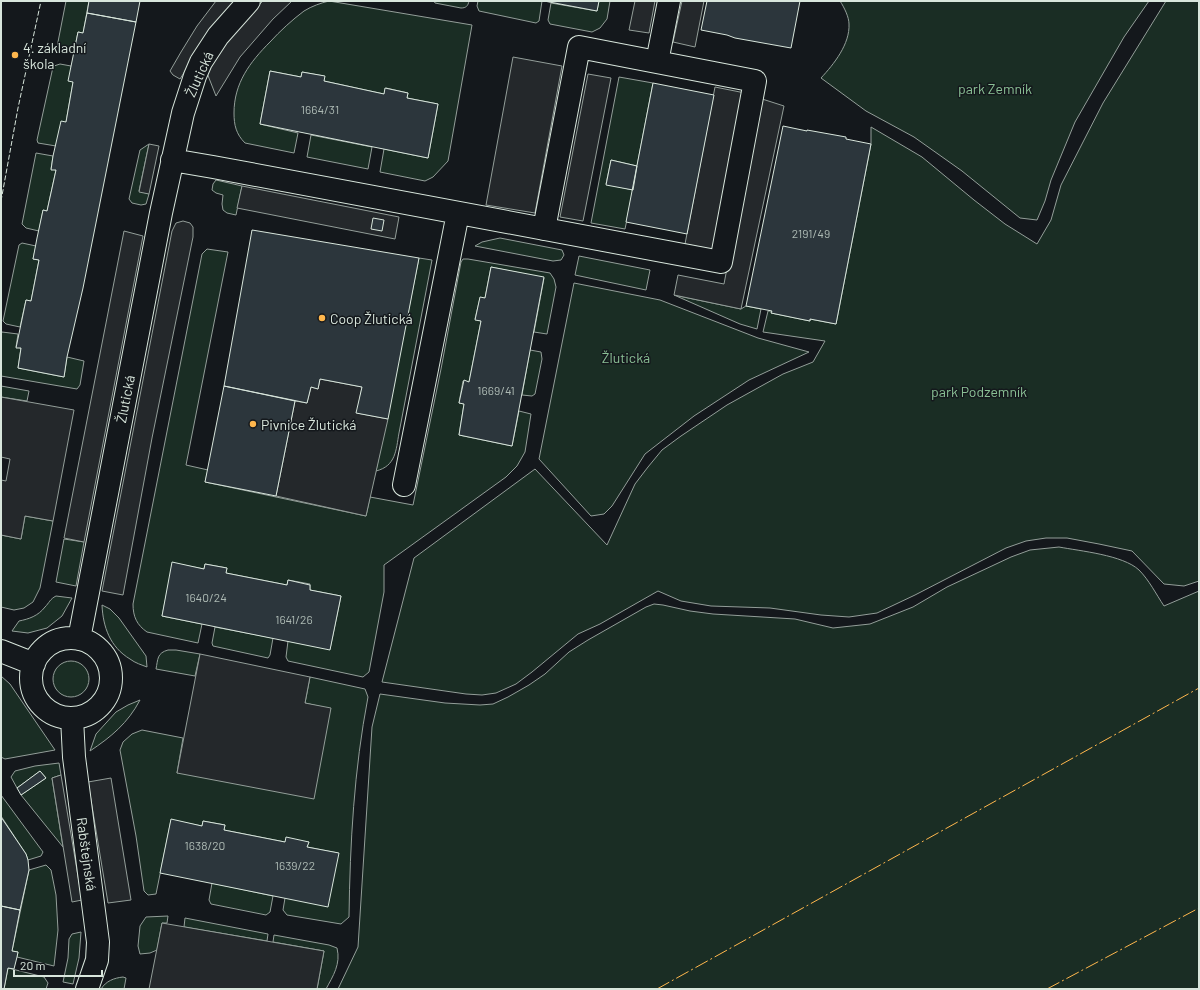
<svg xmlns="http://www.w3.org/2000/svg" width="1200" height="990" font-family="Barlow,sans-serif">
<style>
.green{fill:#1a2d24;stroke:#939e99}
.parking{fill:#24282b;stroke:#939e99}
.building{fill:#2c363c;stroke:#d8e6dc}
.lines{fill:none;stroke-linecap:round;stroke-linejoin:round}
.minor-casing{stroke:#d8e6dc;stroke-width:24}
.minor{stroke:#14181c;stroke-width:22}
.fence{stroke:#d8e6dc;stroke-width:1;stroke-dasharray:5 2;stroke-linecap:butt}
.power{stroke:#ffb74d;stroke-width:1;stroke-dasharray:14 3 2 3;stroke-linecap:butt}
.poi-dot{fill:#ffb74d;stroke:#14181c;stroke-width:1.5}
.labels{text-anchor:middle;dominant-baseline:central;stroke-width:3;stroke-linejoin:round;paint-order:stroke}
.number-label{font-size:12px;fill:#adbab4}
.poi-label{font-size:14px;fill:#d8e6dc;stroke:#14181c;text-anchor:start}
.street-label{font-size:14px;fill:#d8e6dc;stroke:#14181c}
.park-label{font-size:14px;fill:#8ac095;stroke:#14181c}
</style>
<rect width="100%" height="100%" fill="#14181c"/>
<!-- green -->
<path class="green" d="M 66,1 L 89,1 L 83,33 L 78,32 L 74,52 L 60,50 L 57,47 Z
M 329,1 L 472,25 L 448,161 L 433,177 L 425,181 L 380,172 L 384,149 L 428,158 L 438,104 L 407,98 L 408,93 L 386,88 L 384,94 L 324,81 L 324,76 L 302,72 L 301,77 L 270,71 L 260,124 L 298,133 L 294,153 L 245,143 C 236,134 234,125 234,113 C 234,83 250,62 270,42 C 280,31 292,20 304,11 C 312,6 321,3 329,1 Z
M 434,1 L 469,1 C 468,6 466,8 461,8 L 435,3 Z
M 478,1 L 542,1 L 539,21 L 536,23 L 479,11 L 477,6 Z
M 599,1 L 610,1 L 607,19 L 600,28 L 592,32 L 550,24 L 548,20 L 551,3 L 597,11 Z
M 840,1 L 1149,1 L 1124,37 L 1075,122 L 1051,180 L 1045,201 L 1037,220 L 1020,218 L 962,171 L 914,137 L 866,111 L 821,78 C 834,64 850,44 849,24 C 849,17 844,7 840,1 Z
M 1166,1 L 1199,1 L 1199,581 L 1184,586 L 1164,584 L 1132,551 L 1099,544 L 1067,538 L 1046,538 L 1026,541 L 1006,548 L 915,595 L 877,613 L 849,617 L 821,615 L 770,608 L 711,606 L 681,601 L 658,591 L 600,624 L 578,634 L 532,672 L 516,684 L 496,693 L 482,695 L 466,694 L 382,682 L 414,558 L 535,469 L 607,545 L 635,484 L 648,467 L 662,450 L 681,436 L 727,405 L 783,374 L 813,362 L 825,341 L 763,332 L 768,311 L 772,311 L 771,313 L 810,321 L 810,319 L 836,324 L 871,144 L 871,127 L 922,157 L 974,200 L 1005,224 L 1037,244 L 1051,220 L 1061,185 L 1103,103 Z
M 60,64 L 71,66 L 73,82 L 66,122 L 56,146 L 38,143 L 37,140 L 53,67 L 54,66 Z
M 619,77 L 653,83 L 637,166 L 611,160 L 606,184 L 633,190 L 625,229 L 591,223 Z
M 311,135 L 372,147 L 368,169 L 307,157 Z
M 149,144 L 139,191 L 149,194 L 146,204 L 141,205 L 132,203 L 129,199 L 140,150 Z
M 36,153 L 53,156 L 51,169 L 56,170 L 47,211 L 43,210 L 39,231 L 26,228 L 22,224 Z
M 216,180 L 242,186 L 236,215 L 227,213 L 223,210 L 222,204 L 223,195 L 216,193 L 212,190 L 213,184 Z
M 500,238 L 562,250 L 564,255 L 561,260 L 553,261 L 475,246 L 482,242 Z
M 22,243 L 36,246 L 33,259 L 39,260 L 31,301 L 26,300 L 20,327 L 6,324 L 3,321 L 19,245 Z
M 207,249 L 228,252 L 186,465 L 208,470 L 205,482 L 366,516 L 370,497 L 413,505 L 441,369 L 461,262 L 463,259 L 468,259 L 550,273 L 554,279 L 556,287 L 547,334 L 534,332 L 544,278 L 491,267 L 485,298 L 480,298 L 475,319 L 481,321 L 469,382 L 463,381 L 459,403 L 464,404 L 459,435 L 512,446 L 519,411 L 531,414 L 525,452 L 517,466 L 506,477 L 384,565 L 384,592 L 369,672 L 363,677 L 288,661 L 286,657 L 288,641 L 330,649 L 341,596 L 310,590 L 310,584 L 288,580 L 287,585 L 226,573 L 227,568 L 205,564 L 204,569 L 173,563 L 162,616 L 202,624 L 198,643 L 147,632 C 137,625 133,617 133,604 L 202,254 Z
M 579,256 L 650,270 L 646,290 L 575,275 Z
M 419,258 L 432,260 L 399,433 C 396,450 396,466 376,471 Z
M 574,283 L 660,300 L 758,338 L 809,352 L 749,380 L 694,416 L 645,454 L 612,506 L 604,514 L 591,516 L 539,459 Z
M 674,295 L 741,309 L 746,306 L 761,309 L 757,329 L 740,324 Z
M 2,332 L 18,334 L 16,347 L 21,348 L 18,368 L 64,377 L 67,357 L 84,361 L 80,385 L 77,389 L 1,376 L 1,334 Z
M 530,350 L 541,352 L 542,359 L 535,394 L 532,396 L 522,395 Z
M 1,386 L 29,391 L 27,401 L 1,397 Z
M 25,516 L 53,521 L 40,588 L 33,602 L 24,608 L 14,610 L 1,607 L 1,535 L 21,539 Z
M 64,539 L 84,542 L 76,586 L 56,582 Z
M 1059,547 C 1080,551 1123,555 1139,570 C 1149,580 1156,594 1164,606 L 1199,591 L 1199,989 L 338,989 L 358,947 L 372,727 L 380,694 L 445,703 L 480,705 L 493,704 L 508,697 L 529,685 L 545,674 L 569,652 L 588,640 L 646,607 L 654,604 L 663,605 L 690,611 L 713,614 L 795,619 L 833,628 L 870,624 L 913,607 L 947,587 L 1011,557 L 1030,550 Z
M 56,596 L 72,598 L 62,616 L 47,628 L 28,633 L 12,631 L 19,621 C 29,619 38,616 45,607 C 49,603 50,599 56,596 Z
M 102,605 L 110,609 L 119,618 L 146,656 L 147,667 C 142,665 135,663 130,659 C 110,647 103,627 102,605 Z
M 215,627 L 273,638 L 270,655 L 268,658 L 213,646 L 212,643 Z
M 168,650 L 176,650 L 200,654 L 195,676 L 156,669 C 158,659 157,653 168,650 Z
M53 679a18 18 0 1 1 36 0a18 18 0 1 1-36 0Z
M 1,676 L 10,684 L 55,750 L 5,759 L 1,757 Z
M 310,677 L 365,689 L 368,697 C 354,770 350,843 349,917 L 341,924 L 287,915 L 283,910 L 285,898 L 338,853 L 307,847 L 309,842 L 285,842 L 224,830 L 225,825 L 203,821 L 202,826 L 171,820 L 156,894 L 148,895 L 144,891 L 136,836 L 120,750 L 123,742 L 132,734 L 142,730 L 183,738 L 177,773 L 331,709 L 305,703 Z
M 140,700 C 128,723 111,737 90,751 L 96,734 L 116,712 L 128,705 Z
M 59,763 L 61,775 L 52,778 L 63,847 L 21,795 L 46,778 L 40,771 L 17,788 L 11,777 L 15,771 L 35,766 Z
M 1,795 L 43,852 L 41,856 L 28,860 L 26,854 L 1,816 Z
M 46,865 L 51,870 L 56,895 L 58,930 L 54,966 L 17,957 L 18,952 L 12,951 L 29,870 Z
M 212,883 L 273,896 L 270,912 L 266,915 L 211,904 L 209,900 Z
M 168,916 L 167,923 L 162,923 L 157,950 L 150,953 L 140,954 L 138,946 L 140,926 L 146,917 Z
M 185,918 L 268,934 L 267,941 L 184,927 Z
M 81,932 L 79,958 L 73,984 L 63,982 L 68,958 L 69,939 L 72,934 Z
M 274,935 L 329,945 L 337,948 C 341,964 333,976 326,989 L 317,989 L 324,951 L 273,942 Z
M 8,968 L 44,977 L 48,983 L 46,989 L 4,989 Z
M 123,977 L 126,978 L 124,989 L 101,989 C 106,981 114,978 123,977 Z"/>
<!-- parking -->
<path class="parking" d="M 216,1 L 235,1 L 198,50 L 180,79 L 173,75 L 170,71 L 181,52 L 197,26 Z
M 263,1 L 292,1 L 273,19 L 240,57 L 216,96 L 207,73 L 225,42 L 250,14 Z
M 635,1 L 655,1 L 649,33 L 629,30 Z
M 682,1 L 704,1 L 695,47 L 673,42 Z
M 513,57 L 562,66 L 535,213 L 486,205 Z
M 588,74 L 611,78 L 583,221 L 560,217 Z
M 715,87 L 745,93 L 715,250 L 685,244 Z
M 759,98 L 784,106 L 741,309 L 674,295 L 678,275 L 724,284 Z
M 149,144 L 159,146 L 149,194 L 139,192 Z
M 242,186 L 399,217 L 395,239 L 237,208 Z
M 183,221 L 190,223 L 193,227 L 193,237 L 152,438 L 123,595 L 102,591 L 172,231 L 176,223 Z
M 124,231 L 143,236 L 84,542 L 64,538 Z
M 320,379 L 362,387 L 357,413 L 388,419 L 366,516 L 276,496 L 295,401 L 307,403 L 311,387 L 318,389 Z
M 1,397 L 74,410 L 53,521 L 25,516 L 21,539 L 1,535 L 1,480 L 6,481 L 10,459 L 1,457 Z
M 200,654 L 310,677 L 305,703 L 331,708 L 314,799 L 177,773 Z
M 61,775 L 82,900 L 72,902 L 52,778 Z
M 111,778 L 131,900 L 108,903 L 88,782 Z
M 162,923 L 324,951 L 317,989 L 149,989 Z"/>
<!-- building -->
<path class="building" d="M 89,1 L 140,1 L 136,22 L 87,13 Z
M 544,1 L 599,1 L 597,11 Z
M 707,1 L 800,1 L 791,48 L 735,38 L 727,35 L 701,30 Z
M 87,13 L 136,22 L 83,288 L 67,357 L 64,377 L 18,368 L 21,348 L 16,348 L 26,300 L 31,301 L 39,260 L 33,259 L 37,238 L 43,210 L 47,211 L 56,170 L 51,170 L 53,156 L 61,121 L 66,122 L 73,82 L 68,81 L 78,32 L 83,33 Z
M 270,71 L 301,77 L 302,72 L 325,76 L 324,81 L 384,94 L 385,88 L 408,93 L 407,98 L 438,104 L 428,158 L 260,124 Z
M 653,83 L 714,95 L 687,234 L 626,222 Z
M 783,126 L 807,131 L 807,130 L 846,137 L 846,139 L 871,144 L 836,324 L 810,319 L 810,321 L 800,319 L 771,313 L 772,311 L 746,306 Z
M 611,160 L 637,166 L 633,190 L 606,185 Z
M 373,218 L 384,220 L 382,231 L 371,229 Z
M 252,230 L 419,258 L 388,419 L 356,413 L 362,387 L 320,379 L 318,389 L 311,387 L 307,403 L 224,386 Z
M 491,267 L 544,277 L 512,446 L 459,435 L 464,404 L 459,403 L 464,380 L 469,382 L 481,321 L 475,320 L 480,297 L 485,298 Z
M 224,386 L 295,401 L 276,496 L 205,482 Z
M 172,562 L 204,569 L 205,564 L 227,568 L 226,573 L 287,585 L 288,580 L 310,585 L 310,590 L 341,596 L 330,650 L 162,616 Z
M 40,771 L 46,778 L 21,795 L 17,788 Z
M 1,817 L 26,854 L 28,860 L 29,870 L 20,910 L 1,906 Z
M 171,819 L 202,826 L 203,821 L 225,825 L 224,830 L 285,842 L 286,837 L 309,842 L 307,847 L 339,853 L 328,907 L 160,873 Z
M 1,906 L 20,910 L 12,951 L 18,952 L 17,957 L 14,969 L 8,968 L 4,989 L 1,989 Z"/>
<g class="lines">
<!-- minor casing -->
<g class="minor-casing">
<path id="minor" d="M 657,62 L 669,1
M 172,160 L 213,167 L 721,262 L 755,81 L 579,47 L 544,229
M 404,485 L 458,213
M31 678a40 40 0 1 1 80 0a40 40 0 1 1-80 0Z
M 79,639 L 161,213 L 183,113 L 195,76 L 201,62 L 218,36 L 249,1
M 1,651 L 34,664
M 72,718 L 74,757 L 98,942 L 97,960 L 87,989"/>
</g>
<!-- minor -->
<use href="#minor" class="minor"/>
<!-- fence -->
<path class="fence" d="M 1,201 L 18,108 L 41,1"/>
<!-- power -->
<path class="power" d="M 657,989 L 1199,688
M 1047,989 L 1199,908"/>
</g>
<!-- markers -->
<g class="poi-dot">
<circle cx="15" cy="55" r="4"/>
<circle cx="322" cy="318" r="4"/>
<circle cx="253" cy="424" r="4"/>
</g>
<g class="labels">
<!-- number labels -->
<g class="number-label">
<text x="320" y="109">1664/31</text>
<text x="811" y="233">2191/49</text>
<text x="496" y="390">1669/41</text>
<text x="206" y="597">1640/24</text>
<text x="294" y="619">1641/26</text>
<text x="205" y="845">1638/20</text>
<text x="295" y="865">1639/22</text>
</g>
<!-- poi labels -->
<g class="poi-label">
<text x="23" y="47">4. základní<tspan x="23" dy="16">škola</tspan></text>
<text x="330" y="318">Coop Žlutická</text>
<text x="261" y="424">Pivnice Žlutická</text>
</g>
<!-- street labels -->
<g class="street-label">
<text transform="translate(199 74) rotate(-66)">Žlutická</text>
<text transform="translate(125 399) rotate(-79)">Žlutická</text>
<text transform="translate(87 854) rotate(82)">Rabštejnská</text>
</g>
<!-- park labels -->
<g class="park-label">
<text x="995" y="88">park Zemník</text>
<text x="626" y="357">Žlutická</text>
<text x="979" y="391">park Podzemník</text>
</g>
</g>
<!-- border -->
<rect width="1200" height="990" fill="none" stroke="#d8e6dc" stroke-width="4"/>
<!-- scale -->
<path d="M14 970v6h88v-6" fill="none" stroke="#d8e6dc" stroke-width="2"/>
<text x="20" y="970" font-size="12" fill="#d8e6dc" stroke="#14181c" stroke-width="3" paint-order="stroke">20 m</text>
</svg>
